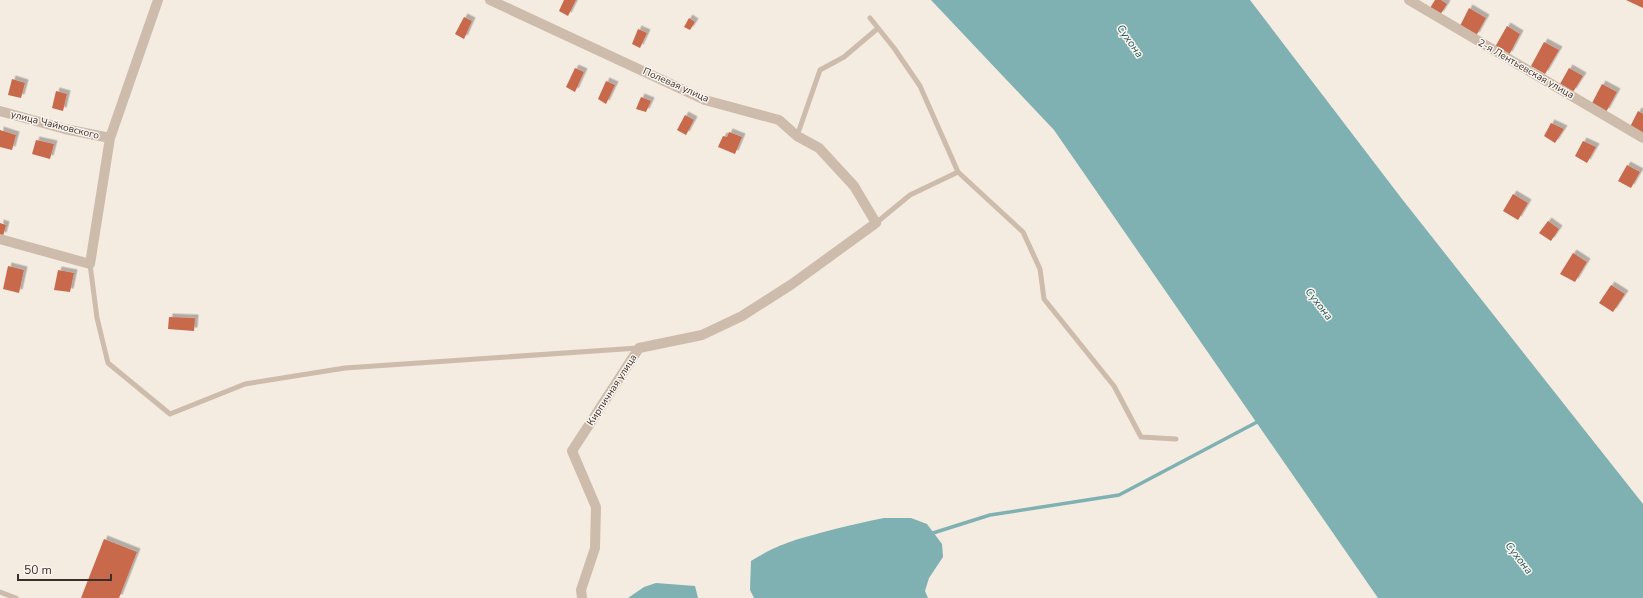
<svg xmlns="http://www.w3.org/2000/svg" width="1643" height="598" font-family="'Nunito Sans',sans-serif">
<style>
.water{fill:#7fb0b2}
.lines{fill:none;stroke-linecap:round;stroke-linejoin:round}
.stream{stroke:#7fb0b2;stroke-width:3.5}
.building{fill:#c8694b;filter:url(#shadow)}
.lane{stroke:#cdbbac;stroke-width:5}
.street{stroke:#cdbbac;stroke-width:10}
.labels{text-anchor:middle;dominant-baseline:central;stroke-width:3;stroke-linejoin:round;paint-order:stroke}
.street-label{font-size:10px;fill:#3b302b;stroke:#fbf5ee}
.water-label{font-size:11px;font-style:italic;fill:#1f5a5e;stroke:#fbf5ee}
</style>
<defs>
<filter id="shadow"><feDropShadow dx="3.5" dy="-3.5" stdDeviation="0" flood-color="#0004"/></filter>
</defs>
<rect width="100%" height="100%" fill="#f4ebe1"/>
<path class="water" d="M931,0H1250L1402,199L1643,504V598H1378L1054,130Z
M884,518H911L927,524L942,544L943,557L929,578L925,591L928,598H754L750,590L751,561C781,542 802,538 835,529C852,525 867,521 884,518Z
M656,583L695,586L698,598H628L644,587Z"/>
<g class="lines">
<path class="stream" d="M933,533L990,515L1119,495L1259,421"/>
</g>
<path class="building" d="M564,0H576L568,16L559,11Z
M1435,0H1441L1447,4L1440,15L1430,8Z
M1626,0H1643V8Z
M1469,8L1486,18L1476,36L1460,26Z
M464,17L472,21L464,39L455,34Z
M689,18L695,22L690,30L684,27Z
M1507,26L1520,34L1509,55L1495,47Z
M638,29L647,33L640,48L632,44Z
M1544,42L1559,50L1545,74L1531,66Z
M575,68L584,72L575,92L566,87Z
M1569,68L1583,76L1573,92L1560,84Z
M12,79L25,83L21,98L8,95Z
M606,81L615,85L606,104L598,99Z
M1602,84L1617,92L1606,112L1591,105Z
M56,91L67,94L63,111L52,108Z
M641,97L651,101L646,112L636,109Z
M1638,111L1643,114V134L1630,127Z
M685,115L694,120L686,135L677,130Z
M1551,123L1564,129L1555,143L1544,136Z
M0,130L16,135L12,150L0,147Z
M729,132L742,137L735,154L718,147L723,136L727,137Z
M36,140L54,144L50,159L32,154Z
M1583,141L1596,147L1587,163L1575,156Z
M1627,165L1640,172L1631,188L1618,181Z
M1513,194L1528,203L1518,220L1503,211Z
M1548,221L1559,229L1551,241L1539,233Z
M0,223L6,225L3,236L0,235Z
M1573,253L1587,262L1575,282L1560,274Z
M8,266L24,270L19,293L3,289Z
M58,270L74,273L70,292L54,290Z
M1611,285L1625,294L1613,312L1599,303Z
M169,317L195,318L194,331L168,329Z
M104,539L137,552L119,598H81Z"/>
<g class="lines">
<path class="lane" d="M870,18L894,48L920,86L958,172
M797,136L820,70L844,57L877,29
M876,223L910,195L958,172L1023,232L1040,269L1044,299L1114,386L1141,437L1176,439
M90,264L97,318L108,363L170,414L245,384L345,368L638,348
M0,592L16,598"/>
<path class="street" d="M490,0L705,100L779,120L797,136L819,148L854,186L876,223L792,284L742,316L702,335L639,348L572,451L596,507L595,548L581,590L582,598
M1409,0L1643,138
M0,111L65,129L110,138
M0,239L90,264L110,138L158,0"/>
</g>
<g class="labels">
<g class="street-label">
<text transform="translate(1526 69) rotate(30)">2-я Лентьевская улица</text>
<text transform="translate(676 85) rotate(24)">Полевая улица</text>
<text transform="translate(55 125) rotate(14)">улица Чайковского</text>
<text transform="translate(612 390) rotate(-57)">Кирпичная улица</text>
</g>
<g class="water-label">
<text transform="translate(1130 41) rotate(55)">Сухона</text>
<text transform="translate(1319 304) rotate(52)">Сухона</text>
<text transform="translate(1519 558) rotate(52)">Сухона</text>
</g>
</g>
<path d="M18 574v6h93v-6" fill="none" stroke="#3b302b" stroke-width="2"/>
<text x="24" y="574" font-size="12" fill="#3b302b" stroke="#fbf5ee" stroke-width="3" paint-order="stroke">50 m</text>
</svg>
